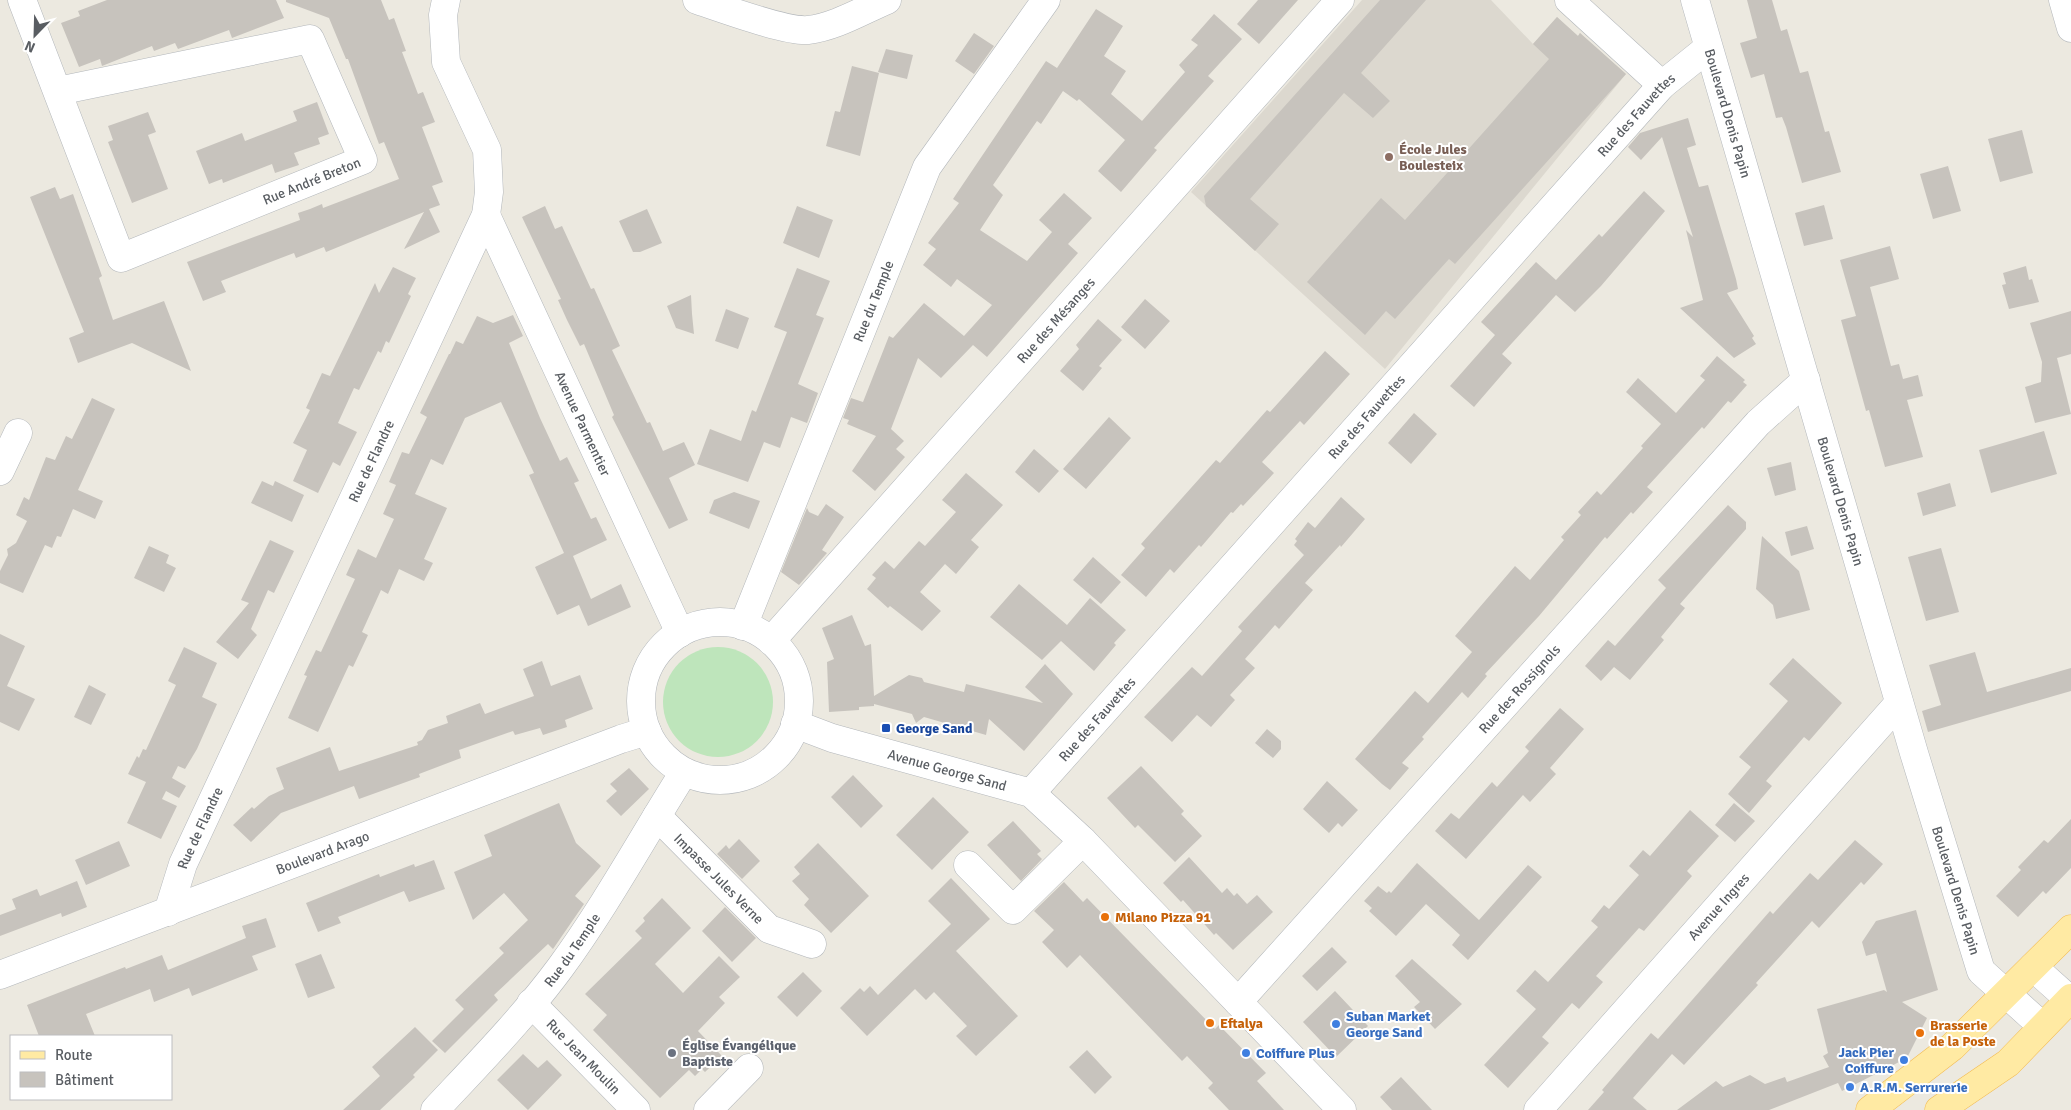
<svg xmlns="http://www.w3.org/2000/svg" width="2071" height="1110" font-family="Signika,sans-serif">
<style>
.education{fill:#dcd8cf}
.green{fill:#bee5bb}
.building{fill:#c7c3bd}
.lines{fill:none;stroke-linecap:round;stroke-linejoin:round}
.minor-casing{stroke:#b3b7bb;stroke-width:29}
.major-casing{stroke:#f3bb52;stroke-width:29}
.minor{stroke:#fff;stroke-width:28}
.major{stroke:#ffeaa3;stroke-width:28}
.education-dot{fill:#8d6e63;stroke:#fff;stroke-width:2}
.transit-dot{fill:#1a4fb4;stroke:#fff;stroke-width:2}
.food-dot{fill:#e8710a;stroke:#fff;stroke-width:2}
.shop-dot{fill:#3f7fe0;stroke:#fff;stroke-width:2}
.worship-dot{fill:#6b7280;stroke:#fff;stroke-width:2}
.labels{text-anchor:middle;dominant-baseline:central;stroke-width:4;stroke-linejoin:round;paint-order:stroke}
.street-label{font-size:14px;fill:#595d62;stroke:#fff}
.education-label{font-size:14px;font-weight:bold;fill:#785e54;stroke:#fff;text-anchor:start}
.transit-label{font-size:14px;font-weight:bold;fill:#164399;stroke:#fff;text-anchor:start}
.food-label{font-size:14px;font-weight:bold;fill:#c56008;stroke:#fff;text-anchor:start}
.shop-label{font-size:14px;font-weight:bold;fill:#366cbe;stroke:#fff;text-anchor:start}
.worship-label{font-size:14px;font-weight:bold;fill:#5b616d;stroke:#fff;text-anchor:start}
</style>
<rect width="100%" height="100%" fill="#ece9e0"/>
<path class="education" d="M1362,0H1491L1533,44L1557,17L1578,36L1580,33L1626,74L1385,369L1191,192Z"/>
<path class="green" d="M663 702a55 55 0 1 1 110 0a55 55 0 1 1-110 0Z"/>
<path class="building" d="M107,0H276L284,18L232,38L229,30L178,49L175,43L154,51L152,46L102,66L100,59L79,67L61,23L80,16L78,11Z
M286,0H381L389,20L394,18L406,51L402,52L418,94L423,92L435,122L422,127L443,182L432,186L440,205L429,209L440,232L404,249L424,212L326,252L324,247L296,258L294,253L221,281L226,292L203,301L187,262L300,220L298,213L310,209L322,204L323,208L399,179L384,142L379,144L348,59H346L329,18L286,2Z
M1258,0H1298L1259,44L1237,24Z
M1380,0H1426L1361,73L1390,101L1373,118L1344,93L1250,199L1279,224L1255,251L1206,206L1204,196Z
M1747,0H1772L1781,31L1787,29L1800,73L1808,71L1825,132L1829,131L1841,172L1802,183L1786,127L1782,117L1776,118L1764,74L1751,78L1740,43L1757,38Z
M1096,9L1123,26L1104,56L1126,71L1111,94L1142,121L1185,72L1179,65L1198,45L1191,40L1214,14L1242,39L1208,76L1214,81L1154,148L1157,150L1121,192L1098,171L1125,140L1079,99L1077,101L1063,91L1041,124L1037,121L993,185L1003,195L980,230L1027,261L1052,232L1039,220L1064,193L1092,218L1068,244L1078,253L987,357L973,345L941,378L918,358L891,429L904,441L896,449L905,457L875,491L852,471L876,436L847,424L849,420L843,418L851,398L863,402L889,336L893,338L924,303L964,336L992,305L957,279L951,287L923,265L936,249L928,243L959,203L953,199L1046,61L1057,68Z
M1557,17L1578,36L1580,33L1626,74L1455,264L1449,259L1395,319L1386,311L1365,335L1307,282L1381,198L1405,220L1549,59L1533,44Z
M974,33L994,46L974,74L955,61Z
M886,49L913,55L907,79L878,72Z
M852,66L879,73L860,156L826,146L835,111L840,112Z
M317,102L329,134L318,138L320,144L294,153L299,165L275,173L272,164L223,183L222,179L209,184L196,151L242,133L245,141L297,121L293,111Z
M148,112L156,132L148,135L168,189L132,203L108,142L113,140L108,126Z
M1688,118L1696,145L1687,148L1699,187L1708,185L1736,279L1738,289L1727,293L1754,336L1752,338L1756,344L1734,358L1680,308L1703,300L1686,230L1693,237L1662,137L1641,160L1628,147L1640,133Z
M2022,130L2033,173L2000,182L1988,139Z
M1948,166L1961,211L1933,219L1920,174Z
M55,187L60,199L73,194L102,276L99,278L113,320L164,301L191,371L132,343L78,363L69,338L84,332L30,197Z
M1644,191L1665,211L1601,286L1575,312L1556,295L1502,354L1512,363L1474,407L1450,386L1495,335L1481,322L1536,262L1556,280L1599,234L1602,237Z
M1824,205L1833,239L1804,246L1795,213Z
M545,206L555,229L562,226L591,289L594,288L620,346L612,350L647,423L650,422L663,451L684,442L695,465L669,478L688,520L669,529L612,417L614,415L584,344L580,346L567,320L558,300L561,299L522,217Z
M797,206L833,220L819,258L783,243Z
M647,209L662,243L640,252H633L619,221Z
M1890,246L1899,279L1870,287L1891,366L1899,364L1903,379L1918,375L1923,396L1907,400L1923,457L1885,467L1869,410L1866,411L1841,320L1856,316L1840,260Z
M2026,266L2029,280L2032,279L2039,302L2009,309L2002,285L2006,284L2003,273Z
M393,267L416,278L408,294L411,296L389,343L386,341L381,353L378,351L359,390L354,388L338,423L357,432L340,466L333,462L318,493L293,481L307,450L293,443L310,410L306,408L322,373L330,376L375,283L379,293Z
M797,268L830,281L816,315L824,318L798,384L818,393L807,423L791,417L780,448L764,442L748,482L697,464L710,429L741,441L752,410L756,412L787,332L774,327Z
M691,295L692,314L694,334L676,328L667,306Z
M1145,299L1170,321L1145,349L1121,327Z
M726,309L749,318L738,349L715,341Z
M2071,311V354L2057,358L2071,414L2035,423L2025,387L2041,382L2042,362L2030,323Z
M513,315L523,336L509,343L540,418L560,461L567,457L579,481L574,483L591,519L596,517L607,540L573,556L591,599L621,584L631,607L588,626L579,605L557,615L535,567L564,553L529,475L534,473L501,402L465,418L443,465L431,459L415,494L447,508L424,559L433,563L424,581L399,569L388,594L381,590L362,632L368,635L353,667L349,665L318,732L288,718L307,676L304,675L316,650L321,652L355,579L346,575L358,549L376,558L394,519L383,514L396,485L389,482L402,452L409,454L427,417L420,413L449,354H450L456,341L463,344L477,316L493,323Z
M1098,319L1122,340L1099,366L1102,368L1083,391L1060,371L1079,349L1076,345Z
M1325,351L1350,374L1304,425L1300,421L1262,462L1274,473L1243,506L1241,504L1233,513L1231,512L1201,547L1199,545L1174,573L1170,569L1146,597L1121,575L1145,548L1141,544L1216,460L1220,463L1267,410L1270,412Z
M1717,356L1745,380L1743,382L1747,385L1731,403L1728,401L1704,429L1702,427L1647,487L1653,492L1633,514L1631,512L1607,539L1605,537L1539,616L1485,674L1487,676L1468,698L1462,692L1422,737L1424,739L1402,763L1409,768L1390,790L1382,784L1355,759L1415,691L1428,703L1472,652L1455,636L1515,566L1530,580L1564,540L1561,537L1581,515L1578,512L1597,491L1601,495L1643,448L1641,446L1661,424L1626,392L1638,378L1676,413L1705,380L1700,376Z
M92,398L115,409L78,490L103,501L95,519L73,509L61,537L57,536L52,548L45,545L23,593L0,583V571L8,555L7,549L16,543L27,521L16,515L24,497L29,500L46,457L55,460L66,436L72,439Z
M1414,413L1437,434L1411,464L1388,443Z
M1109,417L1131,438L1086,489L1063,469Z
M2044,431L2057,474L1991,493L1979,450Z
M1034,449L1059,471L1039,493L1015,472Z
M1791,462L1796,490L1775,496L1767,468Z
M966,473L1003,505L971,540L979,547L956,574L945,564L920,592L941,611L922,631L890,606L888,608L867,589L876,578L872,575L885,561L894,569L919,541L925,546L956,512L942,500Z
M262,481L273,486L275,481L304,495L292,522L251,503Z
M1950,483L1956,506L1923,516L1917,493Z
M734,492L760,501L749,529L709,513L714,500Z
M1341,497L1365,519L1341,547L1340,545L1305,583L1313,590L1279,629L1275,625L1245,659L1255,668L1230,695L1235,700L1211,727L1197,715L1172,742L1144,717L1192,667L1202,676L1242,631L1238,627L1304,555L1294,545L1297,541L1295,539L1308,522L1315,528Z
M826,504L844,517L822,550L827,553L799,585L781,572L807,508L809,512L818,516Z
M1728,505L1746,522V529L1680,604L1685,608L1661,637L1664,640L1630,680L1614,667L1601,681L1585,666L1608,640L1615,646L1666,588L1658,580Z
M1807,526L1814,549L1791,556L1785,532Z
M1762,536L1799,571L1810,610L1776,619L1773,605L1756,589Z
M270,540L294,551L274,593L268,590L251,629L257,635L238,659L216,642L249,603L241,600Z
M149,546L169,555L166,563L176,568L164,592L134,578Z
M1941,548L1959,612L1926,621L1908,557Z
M1093,557L1121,582L1101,604L1073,580Z
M1019,584L1067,625L1090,598L1126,630L1114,643L1116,645L1094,671L1061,641L1042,660L990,617Z
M852,615L865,646L871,644L874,696L909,675L922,678L924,682L964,692L966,684L1043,703L1025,687L1045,664L1073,694L1024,751L989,719L986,735L924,717L916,723L912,714L874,704V706L859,707V710L829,712L827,662L834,659L822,628Z
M0,634L25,646L7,686L35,699L19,731L0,722Z
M184,647L217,663L202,697L217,704L197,749L185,769L178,766L172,778L186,786L179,798L166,791L162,799L177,806L161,839L127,823L146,782L128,774L137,756L139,758L143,749L146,750L176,685L168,681Z
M1975,652L1987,692L2071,668V691L1928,732L1922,711L1941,705L1929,665Z
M1793,658L1842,703L1809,741L1804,737L1766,781L1772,786L1749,813L1728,794L1751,767L1739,757L1788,701L1769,684Z
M542,661L551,686L580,675L593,709L565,720L567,727L543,735L540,728L515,735L513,731L459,750L461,758L419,774L420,777L359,799L354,786L281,813L251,842L233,825L252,807L254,809L269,796L284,789L276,768L330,747L339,771L418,745L417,742L422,740L428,730L448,723L446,716L480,703L485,714L534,696L523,669Z
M89,685L106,694L91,725L74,717Z
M1560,708L1584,729L1550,768L1556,774L1530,802L1523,795L1466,859L1435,831L1451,813L1459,819L1492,782L1497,787L1529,751L1525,747Z
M1267,729L1281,741V749L1273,758L1255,743Z
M1141,766L1184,811L1181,814L1202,836L1175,862L1138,825L1135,828L1107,798Z
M629,768L649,789L621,816L606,801L617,791L610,784Z
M853,775L883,806L861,828L831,797Z
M1327,781L1358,810L1342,827L1338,823L1329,833L1303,809Z
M933,797L969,832L932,870L896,835Z
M559,803L576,843L601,866L575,896L584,904L553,949L548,944L494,995L498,1000L445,1053L432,1041L464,1009L455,1000L504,953L499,948L528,920L504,893L473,920L454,872L492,856L484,835Z
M1734,803L1755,821L1735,842L1715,825Z
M1690,810L1719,836L1687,871L1692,876L1644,931L1639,928L1596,976L1603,982L1579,1009L1572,1003L1542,1037L1549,1043L1508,1088L1484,1065L1536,1009L1516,991L1535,970L1548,982L1598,927L1591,921L1604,905L1609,909L1639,875L1629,866L1643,850L1650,856Z
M2071,819V868L2046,894L2043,891L2018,917L1996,896L2021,870L2018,867L2044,840L2048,843Z
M1013,821L1041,851L1037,854L1042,859L1021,881L987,845Z
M739,839L760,861L742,879L717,854L726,845L729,849Z
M1855,840L1883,864L1864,885L1861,882L1819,928L1812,921L1756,983L1758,985L1684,1065L1672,1054L1633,1098L1647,1110H1588L1604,1092L1602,1090L1651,1033L1658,1039L1770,911L1773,914L1810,873L1818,880Z
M119,841L130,866L86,885L75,860Z
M818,843L869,896L831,933L804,905L809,899L792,881L800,874L794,867Z
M1189,857L1222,893L1227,888L1234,896L1237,893L1247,904L1257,895L1273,912L1233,950L1216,933L1214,935L1183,900L1181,902L1163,883Z
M434,860L445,889L409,902L404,891L338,917L341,923L318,932L306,903L379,874L380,877L414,864L415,867Z
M1417,863L1479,920L1528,865L1542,877L1468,960L1452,945L1460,935L1426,904L1396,936L1369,911L1372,908L1364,901L1378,886L1387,893L1389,891L1391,893Z
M951,878L990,919L956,951L1018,1016L976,1056L956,1036L967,1026L934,992L926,1000L915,989L867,1036L840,1008L860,988L864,992L870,986L878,995L951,924L928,901Z
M77,881L87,907L62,917L61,913L0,936V915L16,909L12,899L37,889L40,896Z
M1064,882L1083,902L1087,898L1215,1029L1219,1025L1266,1073L1257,1081L1284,1110H1229L1208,1088L1213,1083L1187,1056L1182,1061L1080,955L1067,968L1042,942L1054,930L1034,911Z
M662,898L691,928L655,964L683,993L719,956L740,977L719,997L725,1003L698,1031L722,1056L705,1072L702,1069L695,1076L689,1070L660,1098L593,1030L607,1015L585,994L642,938L635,931L645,921L643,918Z
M725,907L756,938L732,962L702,931Z
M1916,910L1938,990L1902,1002L1927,1018L1907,1058L1842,1091L1838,1083L1769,1110H1677L1716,1081L1723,1087L1750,1075L1765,1084L1785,1077L1787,1082L1829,1067L1823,1056L1828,1053L1817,1009L1884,990L1887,992L1876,953L1866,956L1862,942L1876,921Z
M266,918L276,947L252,956L258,970L192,996L189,988L154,1002L150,989L86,1014L95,1036H39L27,1005L125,967L126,969L162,955L168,970L246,938L242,926Z
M1332,947L1347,962L1317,991L1302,976Z
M321,954L335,988L308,998L295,964Z
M1412,959L1462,1004L1435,1029L1414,1007L1420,1002L1395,976Z
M803,972L822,991L797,1017L777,997Z
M1335,991L1368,1026L1336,1057L1303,1022Z
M415,1027L438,1050L413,1075L415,1077L380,1110H343L380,1076L372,1067Z
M1087,1050L1112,1077L1095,1094L1069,1067Z
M523,1054L538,1068L547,1060L562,1075L528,1110L497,1080Z
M1401,1077L1432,1110H1392L1380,1097Z"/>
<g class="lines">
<defs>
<g id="minor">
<path id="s1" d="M22,0L121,258L363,160L310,39L58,91"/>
<path d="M697,0C721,8 786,32 808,30C835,27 863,10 887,0"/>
<path d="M1569,0L1662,85"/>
<path id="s2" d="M1695,0L1914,753L1981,971L2042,1026"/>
<path d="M2063,0L2071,28"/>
<path id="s3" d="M486,215L680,633"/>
<path d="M0,471L18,433"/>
<circle cx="720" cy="701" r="79"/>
<path id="s4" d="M743,626L927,167L1046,0"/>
<path id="s5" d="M771,641L1340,0"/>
<path id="s6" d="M795,724L832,738L1031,793L1083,841L1342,1110"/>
<path id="s7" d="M1031,793L1662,85L1708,48"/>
<path id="s8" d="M657,816L769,929L812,944"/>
<path d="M968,865L1013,910L1083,841"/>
<path id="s9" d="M168,912L183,864L486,215L489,192L487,150L446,62L443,15L446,0"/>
<path d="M2033,967L2071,1001"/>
<path id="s10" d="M0,975L621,739L647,731"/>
<path id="s11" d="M1238,1002L1758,423L1806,380"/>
<path id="s12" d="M531,1003L636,1110"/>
<path id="s13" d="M435,1110C478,1064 523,1018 560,968C606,905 643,837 684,772"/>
<path d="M708,1110L749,1068"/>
<path id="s14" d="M1538,1110L1899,703"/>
</g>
<path id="major" d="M1870,1110L1952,1047L2071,929
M1939,1110L2008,1063L2071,998"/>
</defs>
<use href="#minor" class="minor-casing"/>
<use href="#major" class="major-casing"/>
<use href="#minor" class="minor"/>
<use href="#major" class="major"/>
</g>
<circle class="education-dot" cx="1389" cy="157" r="5"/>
<rect class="transit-dot" x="881" y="723" width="10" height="10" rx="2.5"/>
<g class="food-dot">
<circle cx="1105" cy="917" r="5"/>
<circle cx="1210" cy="1023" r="5"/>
<circle cx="1920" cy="1033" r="5"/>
</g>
<g class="shop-dot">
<circle cx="1336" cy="1024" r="5"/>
<circle cx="1246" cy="1053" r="5"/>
<circle cx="1904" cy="1060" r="5"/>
<circle cx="1850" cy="1087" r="5"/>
</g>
<circle class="worship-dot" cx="672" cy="1053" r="5"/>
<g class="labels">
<g class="street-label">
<text stroke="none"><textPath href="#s2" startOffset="118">Boulevard Denis Papin</textPath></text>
<text stroke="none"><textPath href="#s7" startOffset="909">Rue des Fauvettes</textPath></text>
<text stroke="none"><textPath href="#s1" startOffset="482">Rue André Breton</textPath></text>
<text stroke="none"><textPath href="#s4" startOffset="350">Rue du Temple</textPath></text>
<text stroke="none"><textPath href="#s5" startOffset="429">Rue des Mésanges</textPath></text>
<text stroke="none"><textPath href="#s7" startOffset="504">Rue des Fauvettes</textPath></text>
<text stroke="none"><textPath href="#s3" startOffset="230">Avenue Parmentier</textPath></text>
<text stroke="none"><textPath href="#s9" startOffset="495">Rue de Flandre</textPath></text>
<text stroke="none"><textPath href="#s2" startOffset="522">Boulevard Denis Papin</textPath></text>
<text stroke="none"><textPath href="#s11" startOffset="421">Rue des Rossignols</textPath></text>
<text stroke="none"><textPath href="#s7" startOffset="99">Rue des Fauvettes</textPath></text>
<text stroke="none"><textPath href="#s6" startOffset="159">Avenue George Sand</textPath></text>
<text stroke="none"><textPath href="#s9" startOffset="90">Rue de Flandre</textPath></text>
<text stroke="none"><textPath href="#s10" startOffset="345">Boulevard Arago</textPath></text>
<text stroke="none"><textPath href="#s8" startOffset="88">Impasse Jules Verne</textPath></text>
<text stroke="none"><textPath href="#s2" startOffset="928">Boulevard Denis Papin</textPath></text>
<text stroke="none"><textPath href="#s14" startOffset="272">Avenue Ingres</textPath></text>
<text stroke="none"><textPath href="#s13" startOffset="211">Rue du Temple</textPath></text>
<text stroke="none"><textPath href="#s12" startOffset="75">Rue Jean Moulin</textPath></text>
</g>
<g class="education-label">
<text x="1399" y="149">École Jules<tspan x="1399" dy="16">Boulesteix</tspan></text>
</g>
<g class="transit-label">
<text x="896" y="728">George Sand</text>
</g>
<g class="food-label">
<text x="1115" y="917">Milano Pizza 91</text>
<text x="1220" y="1023">Eftalya</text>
<text x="1930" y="1025">Brasserie<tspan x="1930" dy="16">de la Poste</tspan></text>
</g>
<g class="shop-label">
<text x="1346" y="1016">Suban Market<tspan x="1346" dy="16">George Sand</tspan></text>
<text x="1894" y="1052" text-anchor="end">Jack Pier<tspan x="1894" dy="16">Coiffure</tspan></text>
<text x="1256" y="1053">Coiffure Plus</text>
<text x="1860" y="1087">A.R.M. Serrurerie</text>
</g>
<g class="worship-label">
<text x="682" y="1045">Église Évangélique<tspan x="682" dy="16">Baptiste</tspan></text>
</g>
</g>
<rect x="10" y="1035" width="162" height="65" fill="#ffffff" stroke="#bdbec0"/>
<rect x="20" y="1051" width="25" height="8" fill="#ffeaa3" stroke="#bdbec0"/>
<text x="55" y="1060" font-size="15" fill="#595d62">Route</text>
<rect x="20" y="1072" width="25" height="15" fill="#c7c3bd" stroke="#bdbec0"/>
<text x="55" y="1085" font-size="15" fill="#595d62">Bâtiment</text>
<g transform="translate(35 35) rotate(203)" stroke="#ffffff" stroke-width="4" paint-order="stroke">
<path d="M0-4L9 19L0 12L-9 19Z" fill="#595d62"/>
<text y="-8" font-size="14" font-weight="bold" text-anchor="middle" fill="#595d62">N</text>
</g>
</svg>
